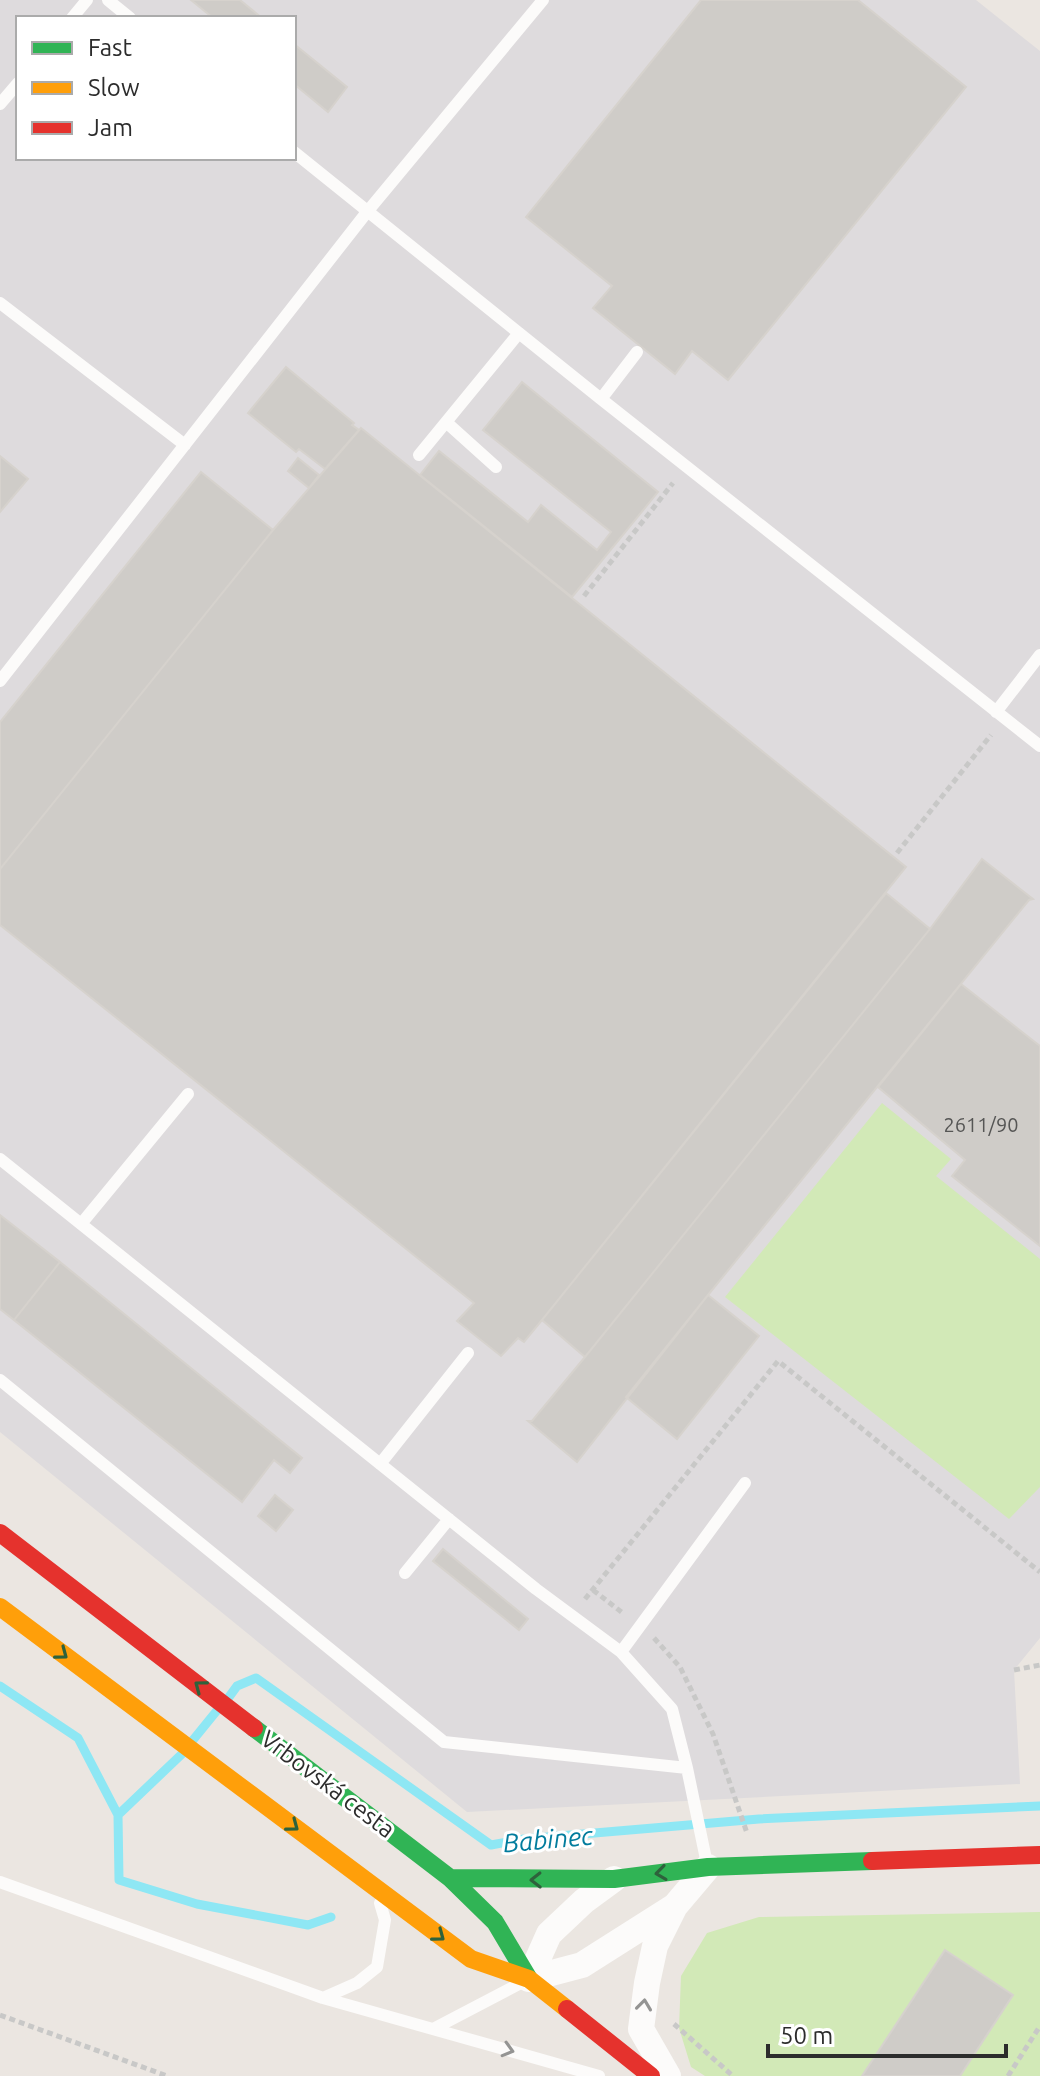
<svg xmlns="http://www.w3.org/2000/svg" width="1040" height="2076" font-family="Ubuntu,sans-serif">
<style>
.industrial{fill:#dedbdd;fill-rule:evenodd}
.green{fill:#d2e9b7}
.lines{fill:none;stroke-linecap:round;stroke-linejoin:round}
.stream{stroke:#8ee7f4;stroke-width:9}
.building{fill:#cfccc8;stroke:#d6d2cd;stroke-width:2}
.path{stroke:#c8c8c7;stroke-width:5;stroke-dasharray:6 4;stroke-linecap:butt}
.lane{stroke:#fcfbfa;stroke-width:12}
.street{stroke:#fcfbfa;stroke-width:26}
.fast{stroke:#30b455;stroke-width:18}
.slow{stroke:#ff9f0a;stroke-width:18}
.jam{stroke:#e5322d;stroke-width:18}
.oneway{stroke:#2e623c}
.oneway2{stroke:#949493}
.labels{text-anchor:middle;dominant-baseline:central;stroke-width:6;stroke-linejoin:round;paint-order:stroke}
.number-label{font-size:20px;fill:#565655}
.street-label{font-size:24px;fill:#2c2c2c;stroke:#fff}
.water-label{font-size:26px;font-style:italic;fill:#027c9d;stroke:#fff}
</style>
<rect width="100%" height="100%" fill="#ebe6e1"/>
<path class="industrial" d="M0,0H976L1040,51V1638L1014,1670L1020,1784L467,1812L0,1432ZM18,18H294V158H18Z"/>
<path class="green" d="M882,1103L951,1159L936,1176L1040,1259V1487L1009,1519L725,1297Z
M1040,1912V2076H705L691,2067L679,2028L681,1976L707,1933L759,1917Z"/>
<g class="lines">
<path class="stream" d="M0,1686L78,1738L118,1815L119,1880L197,1904L308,1925L331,1917
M229,1697L237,1686L256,1678L491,1845L524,1839L759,1819L1040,1806
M193,1740L219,1708
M118,1815L184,1752"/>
</g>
<path class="building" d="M191,0H240L262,18H213Z
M701,0H858L966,87L728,380L692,351L675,374L593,308L612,286L526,217Z
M294,44L347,87L328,112L294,84Z
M286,367L354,423L352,425L359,430L325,469L299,449L296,452L248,413Z
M522,382L658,492L572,597L420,475L439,451L528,522L541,505L597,550L611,532L483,430Z
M361,428L906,867L542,1320L524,1342L518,1338L501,1356L457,1321L474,1303L0,925V869L273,530Z
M0,456L28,479L0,512Z
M298,458L319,475L309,488L288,471Z
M201,472L273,530L0,869V722Z
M982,859L1033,899L1029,900L708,1295L577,1462L528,1421H532L585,1357L930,929Z
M886,893L930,929L585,1357L542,1320Z
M961,984L1040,1046V1246L952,1176L965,1160L878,1087Z
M0,1215L60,1262L14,1320L0,1309Z
M60,1262L302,1458L290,1473L274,1460L242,1502L14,1320Z
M708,1295L759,1336L677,1439L626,1397Z
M275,1495L293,1510L276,1531L258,1516Z
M443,1549L528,1619L519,1630L433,1561Z
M945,1950L1013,1995L960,2076H862Z"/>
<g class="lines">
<path class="path" d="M584,596L673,483
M897,853L991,735
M593,1590L624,1614
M585,1599L778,1361L1040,1572
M654,1638L680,1667L713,1734L747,1833
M1014,1670L1040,1665
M0,2015L167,2076
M674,2024L733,2076
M1008,2076L1040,2026"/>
<path class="lane" d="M108,0L130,18
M72,18L87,0
M0,104L18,83
M294,152L601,399L1040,746
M0,303L185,445
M601,399L637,352
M446,422L496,467
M419,455L519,333
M0,681L367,212L543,0
M996,712L1040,655
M0,1159L536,1589L621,1652L672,1709L687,1768L707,1864
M81,1224L188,1094
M0,1380L444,1742L687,1768
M380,1464L468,1353
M405,1573L449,1519
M621,1652L745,1483
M0,1882L323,1998L599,2076
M323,1998L357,1983L377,1967L385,1920L380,1903
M433,2029L519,1984"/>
<path class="street" d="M529,1979L582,1965L675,1906
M529,1979L549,1934L584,1901L614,1879
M668,2076L641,2029L647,1983L655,1946L675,1906L708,1867"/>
<path class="fast" d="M254,1728L450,1878L495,1922L529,1979
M450,1878L614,1879L708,1867L872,1861"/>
<path class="slow" d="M0,1607L471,1959L529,1979L567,2009"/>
<path class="jam" d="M0,1533L254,1728
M872,1861L1040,1855
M567,2009L651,2076"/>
</g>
<defs><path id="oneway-chevron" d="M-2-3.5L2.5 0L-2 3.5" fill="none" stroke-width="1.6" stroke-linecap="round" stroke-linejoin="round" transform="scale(2)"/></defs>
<g class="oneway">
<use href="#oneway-chevron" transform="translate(62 1654) rotate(37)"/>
<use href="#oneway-chevron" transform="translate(200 1686) rotate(-143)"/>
<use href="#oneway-chevron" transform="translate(293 1826) rotate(37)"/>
<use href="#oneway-chevron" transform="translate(661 1873) rotate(172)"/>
<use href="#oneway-chevron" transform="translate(536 1880) rotate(179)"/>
<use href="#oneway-chevron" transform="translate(439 1936) rotate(37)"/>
</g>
<g class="oneway2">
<use href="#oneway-chevron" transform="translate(644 2005) rotate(-83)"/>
<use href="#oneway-chevron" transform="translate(508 2050) rotate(16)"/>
</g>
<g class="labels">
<g class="number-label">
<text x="981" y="1124">2611/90</text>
</g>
<g class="street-label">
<text transform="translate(328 1784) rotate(37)">Vrbovská cesta</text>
</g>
<g class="water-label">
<text transform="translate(548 1839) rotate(-5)">Babinec</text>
</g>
</g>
<rect x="16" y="16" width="280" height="144" fill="#ffffff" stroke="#ababab" stroke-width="2"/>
<rect x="32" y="42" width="40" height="12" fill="#30b455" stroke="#ababab" stroke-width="2"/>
<text x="88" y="56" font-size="24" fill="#2c2c2c">Fast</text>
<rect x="32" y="82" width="40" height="12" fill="#ff9f0a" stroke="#ababab" stroke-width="2"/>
<text x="88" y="96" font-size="24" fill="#2c2c2c">Slow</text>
<rect x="32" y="122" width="40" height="12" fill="#e5322d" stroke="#ababab" stroke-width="2"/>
<text x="88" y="136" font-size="24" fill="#2c2c2c">Jam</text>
<path d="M768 2044v12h238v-12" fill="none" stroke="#2c2c2c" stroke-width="4"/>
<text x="780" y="2044" font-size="24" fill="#2c2c2c" stroke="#ffffff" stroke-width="6" paint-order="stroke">50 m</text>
</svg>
